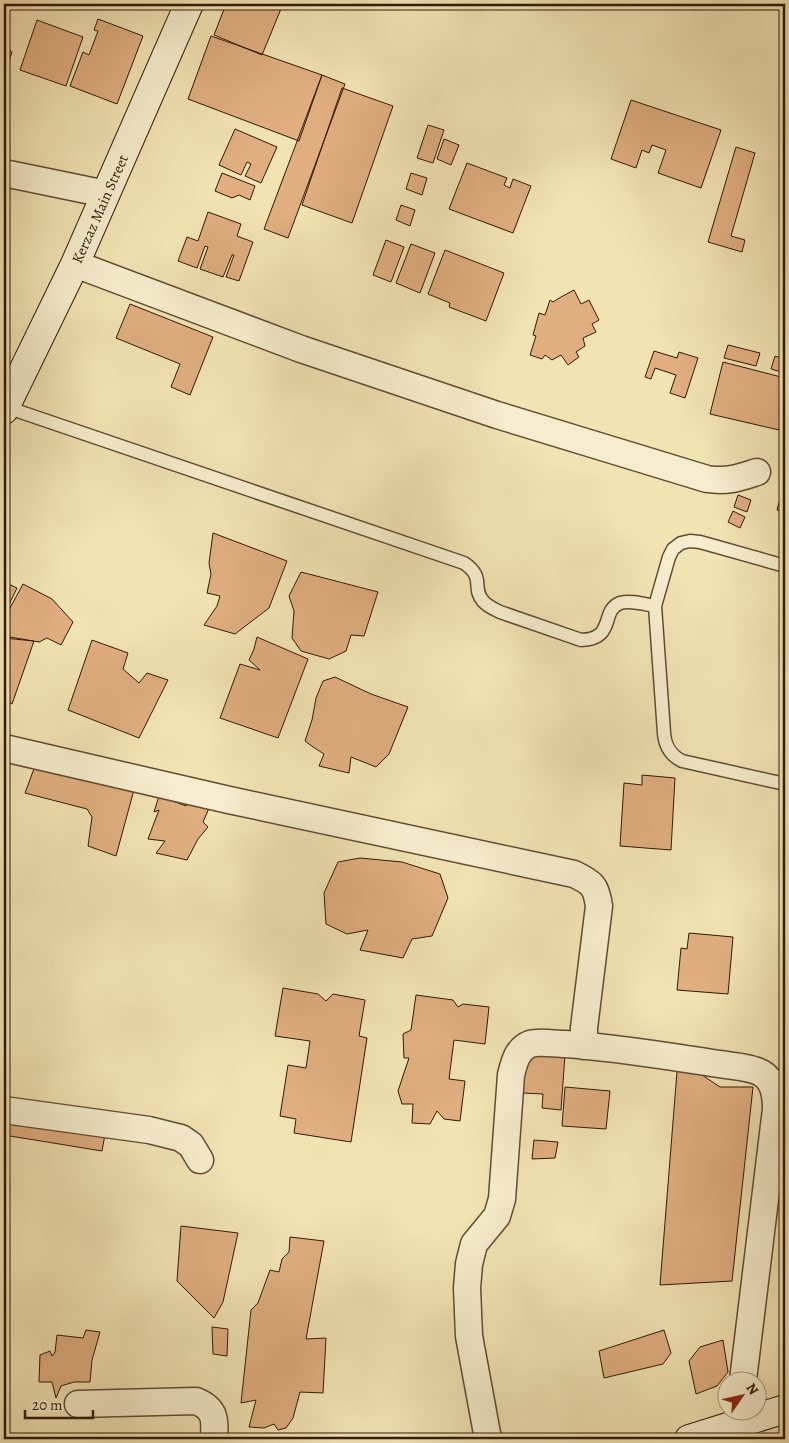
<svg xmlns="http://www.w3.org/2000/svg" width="789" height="1443" font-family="Alegreya,serif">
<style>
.building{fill:#e0ae7f;stroke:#30190a}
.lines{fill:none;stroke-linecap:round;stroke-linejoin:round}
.lane-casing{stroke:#604c34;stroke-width:15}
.street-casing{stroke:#604c34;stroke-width:29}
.secondary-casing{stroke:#30190a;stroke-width:30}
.lane{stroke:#f7edce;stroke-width:12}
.street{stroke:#f7edce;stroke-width:26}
.secondary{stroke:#f7edce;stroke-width:28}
.labels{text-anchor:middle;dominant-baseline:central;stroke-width:5;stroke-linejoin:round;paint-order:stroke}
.street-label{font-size:15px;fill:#30190a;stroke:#f7edce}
</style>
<rect width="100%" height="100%" fill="#f2e3b3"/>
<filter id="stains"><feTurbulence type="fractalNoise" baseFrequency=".004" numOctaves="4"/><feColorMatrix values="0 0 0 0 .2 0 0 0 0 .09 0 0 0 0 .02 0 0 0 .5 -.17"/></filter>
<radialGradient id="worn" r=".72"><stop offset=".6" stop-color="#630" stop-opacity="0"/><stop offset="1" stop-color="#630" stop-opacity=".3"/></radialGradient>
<path class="building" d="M226,4H283L262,55L214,35Z
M98,19L143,36L117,104L70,86L83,52L89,55L98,31L94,30Z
M37,20L83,37L66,86L20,70Z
M211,36L322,75L299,141L188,99Z
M4,49L12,52L4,77Z
M322,75L345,84L288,238L264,229Z
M342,88L393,106L352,223L302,205Z
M631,100L721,130L701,188L658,173L666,150L652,145L649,153L642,150L636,168L611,159Z
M428,125L444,130L433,163L417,158Z
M235,129L277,147L261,183L245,176L251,164L247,162L241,175L219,165Z
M444,139L459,145L451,165L437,159Z
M736,147L755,153L731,236L745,240L742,252L708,242Z
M467,163L507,178L504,185L510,188L513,179L531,186L513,233L449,209Z
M222,173L255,186L250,200L239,195L232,198L215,191Z
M411,173L427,178L422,195L406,189Z
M401,205L415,210L410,226L396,220Z
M208,212L241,224L237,236L253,242L239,281L226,277L234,255H232L223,277L200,269L208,247L205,246L197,268L178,261L187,237L198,241Z
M386,240L404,247L391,282L373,275Z
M411,244L435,253L420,293L396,283Z
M445,250L504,273L486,321L449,307L450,303L428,294Z
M574,290L581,304L589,300L599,320L592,324L596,332L583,338L585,346L576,352L579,357L568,365L561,355L552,360L545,355L542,359L530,355L536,336L533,335L539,313L545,315L550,300L553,302L561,297Z
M130,304L213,337L190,395L171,387L180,364L116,338Z
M728,345L760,353L756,366L724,358Z
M654,351L677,358L679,352L698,358L685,398L670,393L676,375L655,368L651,379L645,377Z
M775,356L785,359V373L771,369Z
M723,362L785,378V405L779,430L710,414Z
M785,480V513L777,510Z
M738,495L751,500L747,512L734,507Z
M733,511L745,517L740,528L728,522Z
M213,533L287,561L269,608L235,634L204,625L217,606L220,596L207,593L211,574L209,563Z
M301,572L378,592L364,636L351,635L346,651L329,659L301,651L292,638L294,611L289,596Z
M4,582L17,588L4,615Z
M23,584L52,599L73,622L61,645L47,638L39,642L4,636V619Z
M257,637L308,659L278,738L220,718L240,664L260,670L249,660L254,649Z
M4,638L34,641L12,704L4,701Z
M92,640L128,653L123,669L139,683L147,673L168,680L139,738L68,710Z
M335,677L371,694L408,707L389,754L376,767L351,757L349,773L319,766L324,754L313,747L305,741L312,720L316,698L323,681Z
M35,766L135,786L116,856L88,846L92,817L87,809L25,793Z
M642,775L675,778L671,850L620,846L624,783L642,785Z
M159,796L186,806L190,801L210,806L203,822L208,827L198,839L187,860L156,853L165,841L148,839L159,810L154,812Z
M360,858L402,862L440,874L448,898L432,936L412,939L403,958L360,950L368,930L347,934L326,924L324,893L338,862Z
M689,933L733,937L728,994L677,990L681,948L687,949Z
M283,988L318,994L326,1001L333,994L365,1000L359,1036L367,1038L351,1142L294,1133L296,1119L280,1116L288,1065L306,1068L310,1041L275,1036Z
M416,995L453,1000L458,1007L463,1004L489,1007L485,1044L454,1040L449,1079L465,1081L460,1121L444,1119L437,1111L430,1124L412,1123L413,1104H402L398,1091L409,1058H404L403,1034L411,1030Z
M525,1052L565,1055L561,1110L542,1108L543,1094L522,1093Z
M678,1059L720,1087H753L732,1281L660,1285Z
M565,1087L610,1091L606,1129L562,1126Z
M4,1113L106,1129L102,1151L4,1135Z
M534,1140L558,1142L555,1158L532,1159Z
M181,1226L238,1233L223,1302L214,1318L177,1281Z
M290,1237L324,1241L306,1339L326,1338L323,1393L300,1392L293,1418L286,1428L278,1430L274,1424L264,1428L249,1427L256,1400L241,1403L251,1310L258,1303L270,1270L279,1272L282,1259L289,1252Z
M212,1327L228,1329L227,1356L213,1354Z
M86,1330L100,1332L92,1360L90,1382H74L61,1386L56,1398L52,1382H39L40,1355L50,1351L52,1356L55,1352L57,1335L83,1338Z
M664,1330L671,1353L663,1364L604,1378L599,1351Z
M723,1340L728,1372L717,1386L696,1394L689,1361L700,1347Z"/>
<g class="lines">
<defs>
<path id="lane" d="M6,407L464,563C486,578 471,587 483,601C487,606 494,609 500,612L581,640C616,639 600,611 620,603C630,600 644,604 655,606
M785,566L700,542L690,541L681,543L673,549L669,557L655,606L664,733C665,746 670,755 682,761L785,784"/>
<path id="street" d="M4,173L106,194
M75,264L301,349L497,415L707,479C728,482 738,478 757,472
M4,748L229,800L574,874C593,883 596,886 599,906L584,1028V1046
M4,1110L149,1130L181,1138L191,1145L200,1160
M78,1404L196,1401C216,1409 215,1420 214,1439
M488,1439L469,1336L467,1288L469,1264L474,1244L497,1216L502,1199L511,1075C514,1063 517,1049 530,1044C540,1041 554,1044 565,1044C624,1048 682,1059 741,1067C746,1068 752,1069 757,1071C773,1077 776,1093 776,1109L743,1380"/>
<path id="secondary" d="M4,410L75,264L189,4
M689,1439L785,1409"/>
</defs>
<use href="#lane" class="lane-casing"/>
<use href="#street" class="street-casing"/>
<use href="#secondary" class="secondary-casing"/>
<use href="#lane" class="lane"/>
<use href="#street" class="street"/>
<use href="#secondary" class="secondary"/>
</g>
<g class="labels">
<g class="street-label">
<text transform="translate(100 209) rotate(-66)">Kerzaz Main Street</text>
</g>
</g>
<rect width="789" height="1443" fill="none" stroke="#f2e3b3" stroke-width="20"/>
<rect x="5" y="5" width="779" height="1433" fill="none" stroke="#30190a" stroke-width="2.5"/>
<rect x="10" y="10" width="769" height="1423" fill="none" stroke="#30190a"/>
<g transform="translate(742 1396) rotate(56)"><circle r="24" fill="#f7edce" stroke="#a79880"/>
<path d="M0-4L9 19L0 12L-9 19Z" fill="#8f2418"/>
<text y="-8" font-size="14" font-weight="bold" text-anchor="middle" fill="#30190a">N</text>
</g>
<path d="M25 1410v8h68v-8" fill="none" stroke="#30190a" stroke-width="2.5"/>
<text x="32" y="1410" font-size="15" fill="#30190a" stroke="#f7edce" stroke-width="4" paint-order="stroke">20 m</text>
<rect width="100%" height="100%" filter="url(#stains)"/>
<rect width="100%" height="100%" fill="url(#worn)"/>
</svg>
